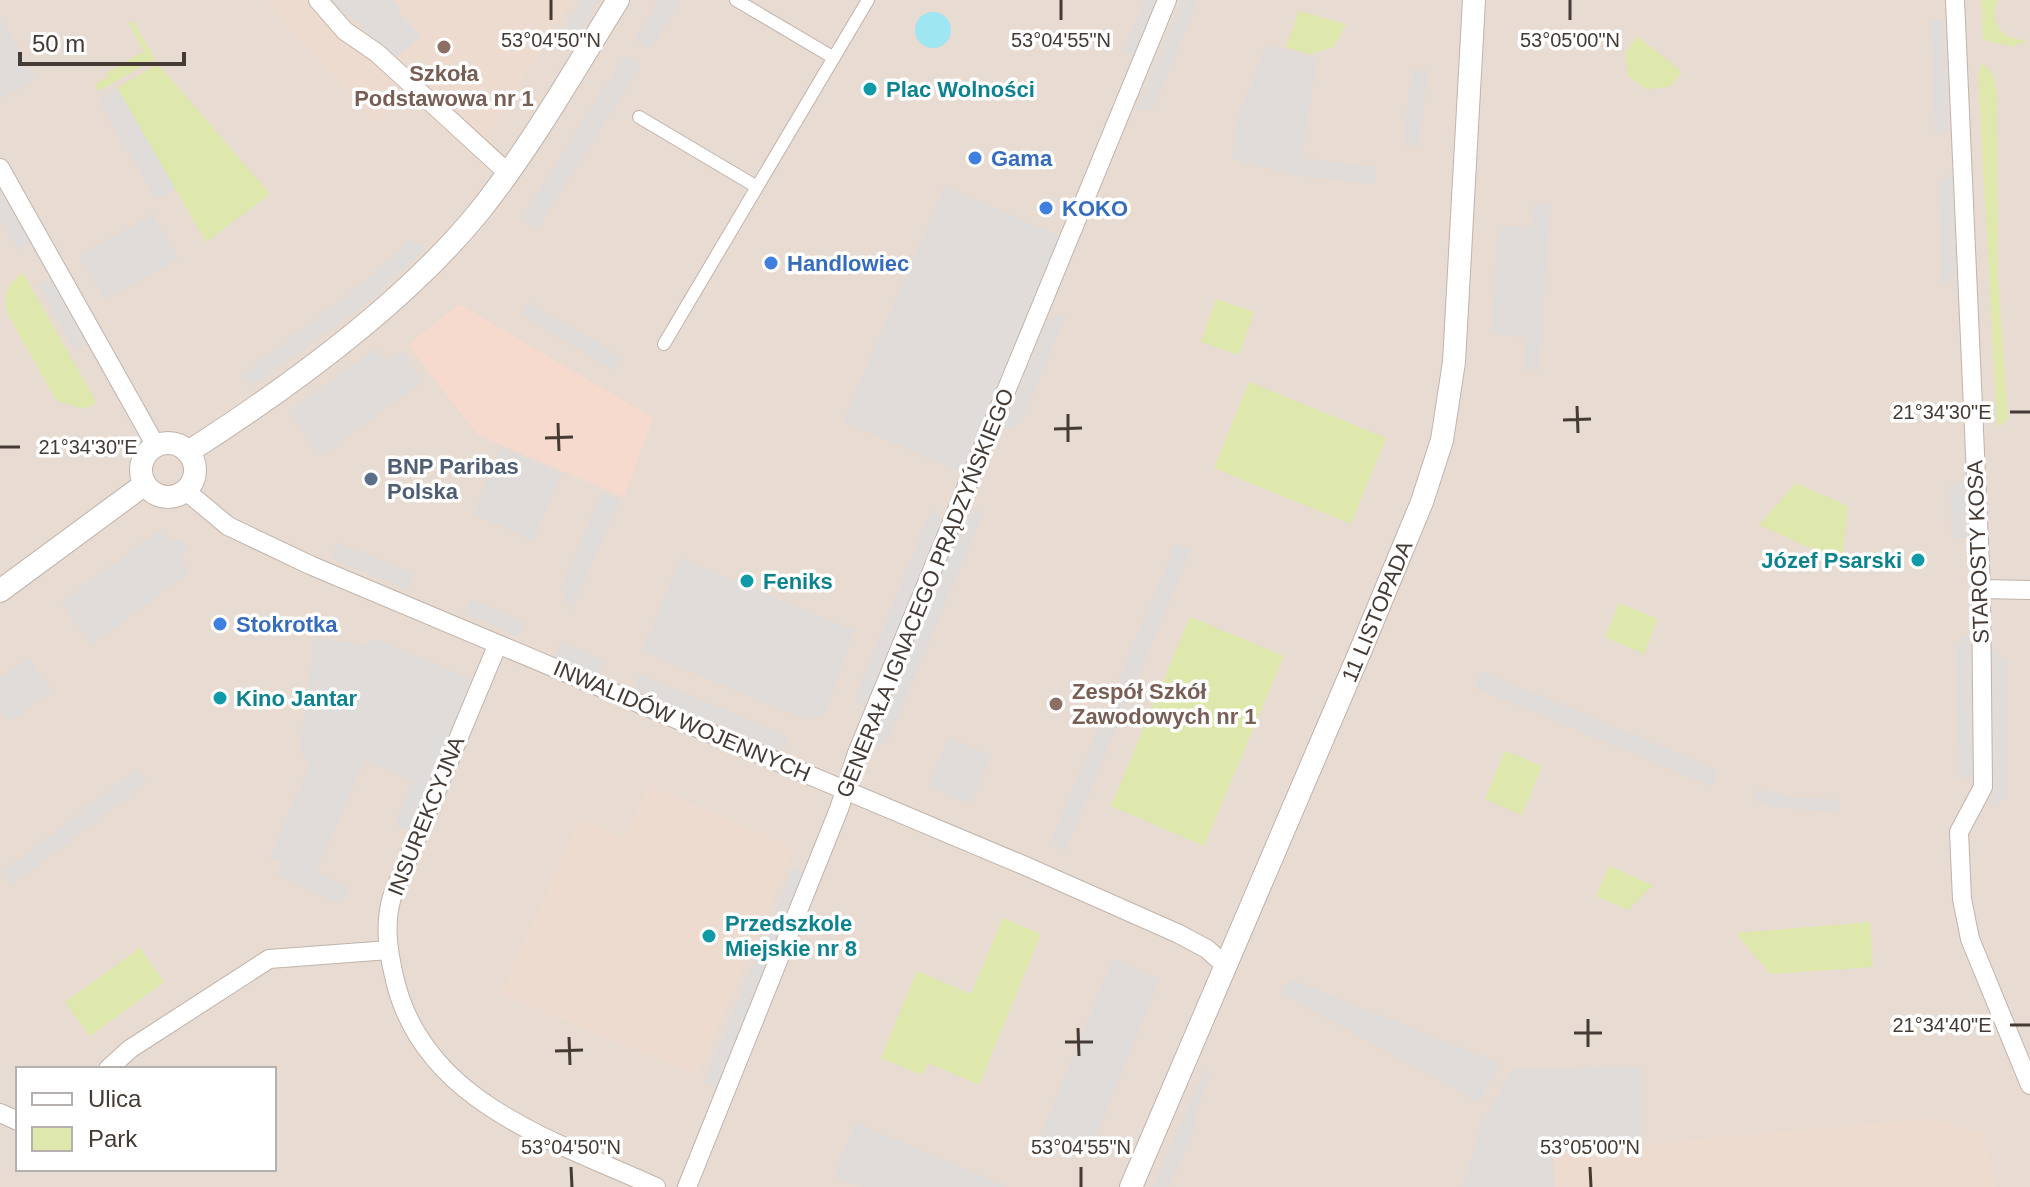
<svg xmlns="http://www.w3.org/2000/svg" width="2030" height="1187" font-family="Arial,sans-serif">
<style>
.residential{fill:#e7dbd2;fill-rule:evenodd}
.commercial{fill:#f6dace}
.education{fill:#ecdbce}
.green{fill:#dee8ac}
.parking{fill:#e0dcda}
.water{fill:#9ee7f2}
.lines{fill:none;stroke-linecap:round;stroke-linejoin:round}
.pedestrian-casing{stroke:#c1b3aa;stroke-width:14}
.minor-casing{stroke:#c1b3aa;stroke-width:20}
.tertiary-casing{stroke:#c1b3aa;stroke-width:24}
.pedestrian{stroke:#fff;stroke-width:12}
.minor{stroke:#fff;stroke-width:18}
.tertiary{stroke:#fff;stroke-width:22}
.ticks{fill:none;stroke:#453a34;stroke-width:3}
.education-dot{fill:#8d6e63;stroke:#fff;stroke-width:3}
.culture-dot{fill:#0f9aa8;stroke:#fff;stroke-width:3}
.shop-dot{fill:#3f7fe0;stroke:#fff;stroke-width:3}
.service-dot{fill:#5c6f8a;stroke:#fff;stroke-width:3}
.labels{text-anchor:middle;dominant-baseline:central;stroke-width:7;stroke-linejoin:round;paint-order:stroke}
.education-label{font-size:22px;font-weight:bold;fill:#785e54;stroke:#fff}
.culture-label{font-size:22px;font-weight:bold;fill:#0d838f;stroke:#fff;text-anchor:start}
.shop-label{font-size:22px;font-weight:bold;fill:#366cbe;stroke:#fff;text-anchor:start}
.service-label{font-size:22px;font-weight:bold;fill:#4e5e75;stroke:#fff;text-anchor:start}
.street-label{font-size:22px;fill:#453a34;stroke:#fff}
.ticks-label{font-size:20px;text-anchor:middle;fill:#453a34;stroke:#fff;stroke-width:7;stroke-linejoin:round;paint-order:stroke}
</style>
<rect width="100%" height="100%" fill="#f3eae4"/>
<path class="residential" d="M0,0H2030V1187H0ZM18,1069H274V1169H18Z"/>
<path class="commercial" d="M459,304L653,418L624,497L478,435L408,345Z"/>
<path class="education" d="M265,0H572L474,157L406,97L376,125Z
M648,784L794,848L697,1075L500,994L580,818L626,838Z
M1933,1118L1984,1134L1996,1187H1555L1553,1152Z"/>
<path class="green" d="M1981,0H1998C1988,22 2002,41 2026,40L2023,44L2017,43L2016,47L1983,40Z
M1299,11L1346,24L1334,47L1310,54L1286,47Z
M134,22L155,59L99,91L95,84L108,77L106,73L144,51L128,23Z
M1637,36L1682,72L1670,87L1646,89L1628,76L1625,53Z
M1983,62L1994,77L1997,96L1998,274L2008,419L2002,425H1997L1978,73Z
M158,64L270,194L206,242L117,88Z
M23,273L97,403L83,409L56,400L11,320C1,302 5,284 23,273Z
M1216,299L1254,312L1239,355L1201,342Z
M1249,382L1386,438L1351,524L1214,468Z
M1796,483L1848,506L1842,562L1759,525Z
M1619,603L1658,619L1644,654L1605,637Z
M1190,617L1284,656L1204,846L1111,806Z
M1505,751L1542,766L1522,815L1485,799Z
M1609,866L1653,885L1628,910L1596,896Z
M1003,918L1041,934L979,1085L928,1063L922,1075L881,1058L917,971L971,994Z
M1870,922L1873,967L1770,974L1736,933Z
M140,948L164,982L90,1036L65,1002Z"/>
<path class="parking" d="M330,0H393L401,9L399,12L421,36L396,58Z
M582,0H599L567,50H550Z
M659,0H681L651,49L635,39Z
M1145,0H1159L1135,57L1123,52Z
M1182,0H1198L1153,109L1137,110Z
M0,17L36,79L0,99Z
M1943,19L1948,133H1935L1930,20Z
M1267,44L1317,59L1302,158L1376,167L1375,184L1291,175L1233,159L1235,126Z
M625,55L641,65L537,229L521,219Z
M1412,69L1428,70L1419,146L1403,144Z
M117,88L175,188L156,199L98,99Z
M1953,172L1956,272L1942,286L1938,184Z
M945,186L1061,237L961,472L843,421Z
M0,191L31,243L19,251L0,218Z
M1535,203L1551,204L1539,370L1524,369L1526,337L1491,334L1499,226L1532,228Z
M153,214L178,258L105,300L79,256Z
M410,240L425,249L371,299L251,387L240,376L357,288Z
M51,277L89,343L75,351L38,285Z
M528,302L622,357L613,370L520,313Z
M1066,314L1021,423L1003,430L1048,319Z
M376,348L386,362L401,351L423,381L320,456L288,412Z
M501,447L562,474L533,540L473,514Z
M1965,482L1967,537L1952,538L1950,484Z
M602,492L620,500L571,611L561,588Z
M932,508L946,521L867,711L855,698Z
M985,509L887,743L867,749L967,515Z
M160,530L170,542L181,540L188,549L181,559L190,572L92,644L61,602Z
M338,543L414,574L407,590L330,558Z
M1176,543L1191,550L1065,851L1050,844Z
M681,558L854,631L826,712L805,719L642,651Z
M470,599L525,622L519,636L465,614Z
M1969,632L1973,777L1959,778L1955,646Z
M315,637L365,645L378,640L473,680L409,831L394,824L413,781L365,760L316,872L349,888L341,904L278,876L283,863L270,857L310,764L300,749Z
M561,642L604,660L598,674L555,657Z
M1991,648L2008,663V794L1995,807L1991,803Z
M29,658L52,691L10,721L0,707V678Z
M1481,671L1718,770L1712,786L1474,687Z
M639,674L789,737L783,751L633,688Z
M949,738L991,755L971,804L928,787Z
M136,770L146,783L12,884L2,872Z
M1758,789L1795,798L1840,800L1839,813L1771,806L1753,800Z
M793,868L807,873L720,1089L704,1082Z
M1113,959L1160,979L1088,1156L1040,1137Z
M1290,979L1500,1064L1479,1102L1280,992Z
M1206,1066L1210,1078L1198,1106L1194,1130L1169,1187H1153Z
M1641,1067V1144L1552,1151L1554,1187H1463L1482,1123L1513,1069Z
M855,1123H856L1007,1187H863L834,1176Z"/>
<path class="water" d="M915 30a18 18 0 1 1 36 0a18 18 0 1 1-36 0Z"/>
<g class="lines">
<defs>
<path id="pedestrian" d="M736,0L834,58
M639,117L757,187
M664,344L868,0"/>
<path id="minor" d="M318,0L345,31L377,53L508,173
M1955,0L1981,589L1983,787L1959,832L1962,899L1970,939L2030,1085
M0,168L156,446
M186,491L228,526L310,565L1030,868L1179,934L1207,949L1226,966
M1981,589L2030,590
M497,646L392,897C384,924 388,950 394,976C421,1102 553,1140 656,1187
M108,1069L130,1049L269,959L389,950
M0,1113L18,1121
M687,1187L839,809L857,753L1167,0"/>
<g id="tertiary">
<circle cx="168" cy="470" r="27"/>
<path d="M188,452C288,388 403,305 478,213C531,147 573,72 618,0"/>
<path d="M0,591L145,484"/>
<path id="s1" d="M1131,1187L1362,647L1422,502L1442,440L1454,362L1474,0"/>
</g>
</defs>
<use href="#pedestrian" class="pedestrian-casing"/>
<use href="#minor" class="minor-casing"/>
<use href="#tertiary" class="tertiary-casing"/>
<use href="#pedestrian" class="pedestrian"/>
<use href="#minor" class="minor"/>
<use href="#tertiary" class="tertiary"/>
</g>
<path class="ticks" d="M551,0V20M1061,0V20M1570,0V20M1577,406L1578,433M2010,412H2030M1068,414V442M1563,420L1591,419M558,423L559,451M1054,429L1082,428M545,438L573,437M0,447H20M1588,1019V1047M2010,1025H2030M1078,1028L1079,1056M1574,1033H1602M569,1037L570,1065M1065,1042H1093M555,1051L583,1050M571,1167L572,1187M1081,1167V1187M1590,1167L1591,1187"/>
<g class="education-dot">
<circle cx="444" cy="47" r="8"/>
<circle cx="1056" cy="704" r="8"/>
</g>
<g class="culture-dot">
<circle cx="870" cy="89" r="8"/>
<circle cx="1918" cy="560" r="8"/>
<circle cx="747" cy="581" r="8"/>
<circle cx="220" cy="698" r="8"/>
<circle cx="709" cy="936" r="8"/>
</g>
<g class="shop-dot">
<circle cx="975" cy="158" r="8"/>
<circle cx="1046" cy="208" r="8"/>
<circle cx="771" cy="263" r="8"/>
<circle cx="220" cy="624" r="8"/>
</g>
<circle class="service-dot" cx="371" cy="479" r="8"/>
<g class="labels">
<g class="education-label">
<text x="444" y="73">Szkoła<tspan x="444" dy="25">Podstawowa nr 1</tspan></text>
<text x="1072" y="691" text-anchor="start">Zespół Szkół<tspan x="1072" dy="25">Zawodowych nr 1</tspan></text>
</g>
<g class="culture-label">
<text x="886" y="89">Plac Wolności</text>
<text x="1902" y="560" text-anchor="end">Józef Psarski</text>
<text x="763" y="581">Feniks</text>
<text x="236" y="698">Kino Jantar</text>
<text x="725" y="923">Przedszkole<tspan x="725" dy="25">Miejskie nr 8</tspan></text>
</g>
<g class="shop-label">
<text x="991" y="158">Gama</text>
<text x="1062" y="208">KOKO</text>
<text x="787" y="263">Handlowiec</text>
<text x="236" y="624">Stokrotka</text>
</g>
<g class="service-label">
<text x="387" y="466">BNP Paribas<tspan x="387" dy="25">Polska</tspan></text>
</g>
<g class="street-label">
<text transform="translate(1978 552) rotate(-92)">STAROSTY KOSA</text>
<text transform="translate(925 593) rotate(-68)">GENERAŁA IGNACEGO PRĄDZYŃSKIEGO</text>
<text stroke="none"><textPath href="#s1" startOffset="626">11 LISTOPADA</textPath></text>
<text transform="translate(682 721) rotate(23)">INWALIDÓW WOJENNYCH</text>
<text transform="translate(426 816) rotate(-68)">INSUREKCYJNA</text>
</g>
</g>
<g class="ticks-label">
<text x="551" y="47">53°04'50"N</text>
<text x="1061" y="47">53°04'55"N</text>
<text x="1570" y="47">53°05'00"N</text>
<text x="1942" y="419">21°34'30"E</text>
<text x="88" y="454">21°34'30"E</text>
<text x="1942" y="1032">21°34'40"E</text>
<text x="571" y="1154">53°04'50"N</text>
<text x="1081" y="1154">53°04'55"N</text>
<text x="1590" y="1154">53°05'00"N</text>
</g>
<rect x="16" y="1067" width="260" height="104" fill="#ffffff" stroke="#b5b0ae" stroke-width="2"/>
<rect x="32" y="1093" width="40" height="12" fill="#ffffff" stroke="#b5b0ae" stroke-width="2"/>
<text x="88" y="1107" font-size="24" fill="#453a34">Ulica</text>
<rect x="32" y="1127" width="40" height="24" fill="#dee8ac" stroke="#b5b0ae" stroke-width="2"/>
<text x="88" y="1147" font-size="24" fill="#453a34">Park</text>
<path d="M20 52v12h164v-12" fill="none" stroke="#453a34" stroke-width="4"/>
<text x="32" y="52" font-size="24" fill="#453a34" stroke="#ffffff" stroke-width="6" paint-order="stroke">50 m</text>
</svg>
